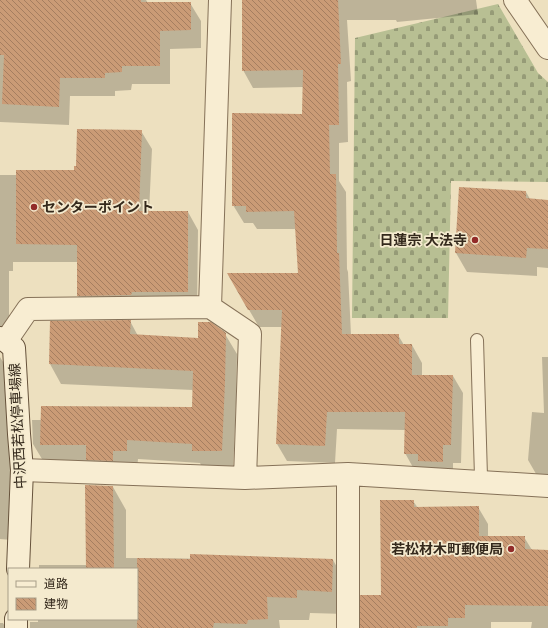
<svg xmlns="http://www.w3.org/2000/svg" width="548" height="628" font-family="Spectral,'Noto Sans JP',serif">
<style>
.cemetery{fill:url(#cemetery-stones)}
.shadow{fill:#0003}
.building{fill:url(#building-back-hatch)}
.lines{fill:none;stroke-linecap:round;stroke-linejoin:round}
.service-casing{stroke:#857158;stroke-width:14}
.minor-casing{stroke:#857158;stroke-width:24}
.secondary-casing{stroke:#66523b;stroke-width:24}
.service{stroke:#f8edd2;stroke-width:12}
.minor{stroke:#f8edd2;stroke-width:22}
.secondary{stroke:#f8edd2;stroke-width:22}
.poi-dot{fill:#922b29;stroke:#f4eace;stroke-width:1.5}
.labels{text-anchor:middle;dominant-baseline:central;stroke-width:3.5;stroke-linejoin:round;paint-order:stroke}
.poi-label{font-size:14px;font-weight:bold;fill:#34291c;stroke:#f4eace;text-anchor:end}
.street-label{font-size:14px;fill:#34291c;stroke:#f4eace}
</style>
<defs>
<pattern id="cemetery-stones" width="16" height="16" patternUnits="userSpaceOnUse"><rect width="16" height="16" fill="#b8bf93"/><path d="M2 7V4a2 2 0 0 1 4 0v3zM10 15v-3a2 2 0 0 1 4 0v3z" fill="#969b77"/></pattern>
<pattern id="building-back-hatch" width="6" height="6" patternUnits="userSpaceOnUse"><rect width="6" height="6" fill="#ca9b76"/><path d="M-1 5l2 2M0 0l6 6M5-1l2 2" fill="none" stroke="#a57e60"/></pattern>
</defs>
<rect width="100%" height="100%" fill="#ede0bf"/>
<path class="cemetery" d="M498,4L538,73L548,82V182L451,181L448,318H352L355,38Z"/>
<path class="shadow" d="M0,0H146L148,3H190L201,21V48L170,49V84H132L131,90L115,91V96H70L69,125L0,122Z
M243,0H476L478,14L397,22L396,20H347L351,81L347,82L348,142L339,143V181L346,192L347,269L348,272L351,335H398L404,345H412L422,363V376H453L463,393L461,463H453V479L415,471L405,453V430L337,429L335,463L287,461L277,444L282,327H259L228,274H299L296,229H257L253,223H244L233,205L303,115V87L253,88L243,70Z
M141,131L152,149L149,212H188L198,230L197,310L89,314L78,296V262H13V271H9V330L0,349V175H17L75,171Z
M526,192L530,199L548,201V268L537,267V276L467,272L456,253Z
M130,321L138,336L199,339L225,334L237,354L236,403L233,471L204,470L200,463L138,459L137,471L45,464L33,444L32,420H42L193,408V390L61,384L50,364Z
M0,357L8,370L11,462L9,502L13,508L12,540L0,539Z
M542,357H548V480L539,479L528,460L532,412L544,413Z
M113,487L126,510V558L333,560L346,583L345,614L310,613L309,620H279L280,628H30V622H38V619H137V569H39V565H87Z
M413,501L418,508L478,507L488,524V537H524L532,550L548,551V628H531L532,622H491V628H361L382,596Z
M0,623H3L6,628H0Z"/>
<path class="building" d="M0,0H141V2H191V30L160,31V66H122V72L105,73V78H60L59,107L2,104L4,55H0Z
M242,0H338L341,64H338L339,125H329L330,174H336L337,253H339L342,334H399V344H412V375H453L451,445H443V462L418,461V454H404L405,412H327L325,446L276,444L282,310H248L227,273H298L294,211L246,212V206H232V113L302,114L303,70L242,71Z
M77,129L142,130L139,211H188V292H132L131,295L77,296V245L16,244V170H74V166H76Z
M459,187L526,191V198L548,200V249L527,248L526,258L455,253Z
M131,320L130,334L198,338V322H211L226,333L225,382L222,451H192V444L127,440V451H113V461L86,460V445H40L41,406L192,407L193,371L49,364L50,321Z
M85,485L113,486L114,569H86Z
M380,500H414V507L479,506V536H525V549L548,550V606L465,605V618H448V626H417V628H360V595H381Z
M190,554L333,559L332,592L297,590V598L267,597L268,619L248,620L247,624L214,623L213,628H137V558L190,559Z"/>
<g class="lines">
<defs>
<path id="service" d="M477,340L481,477"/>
<path id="minor" d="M515,0L548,48
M210,307L220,0
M6,341L28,309L210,307L250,334L245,478
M22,470L245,478L348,474L548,486
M348,474V628"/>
<path id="secondary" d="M0,338L6,341L14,348L19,434L22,470L18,569
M16,628V619"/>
</defs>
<use href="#service" class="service-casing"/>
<use href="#minor" class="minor-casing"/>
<use href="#secondary" class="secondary-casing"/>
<use href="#service" class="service"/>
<use href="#minor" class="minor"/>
<use href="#secondary" class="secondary"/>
</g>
<g class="poi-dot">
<circle cx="34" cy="207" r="4"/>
<circle cx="475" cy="240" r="4"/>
<circle cx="511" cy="549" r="4"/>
</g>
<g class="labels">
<g class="poi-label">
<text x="42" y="207" text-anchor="start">センターポイント</text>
<text x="467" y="240">日蓮宗 大法寺</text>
<text x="503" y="549">若松材木町郵便局</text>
</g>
<g class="street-label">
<text transform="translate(18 426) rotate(-93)">中沢西若松停車場線</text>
</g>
</g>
<rect x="8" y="568" width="130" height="52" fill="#f4eace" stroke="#a79d87"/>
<rect x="16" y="581" width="20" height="6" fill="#f8edd2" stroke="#a79d87"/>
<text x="44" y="588" font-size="12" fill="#34291c">道路</text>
<rect x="16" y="598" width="20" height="12" fill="url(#building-back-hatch)" stroke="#a79d87"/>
<text x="44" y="608" font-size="12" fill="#34291c">建物</text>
</svg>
